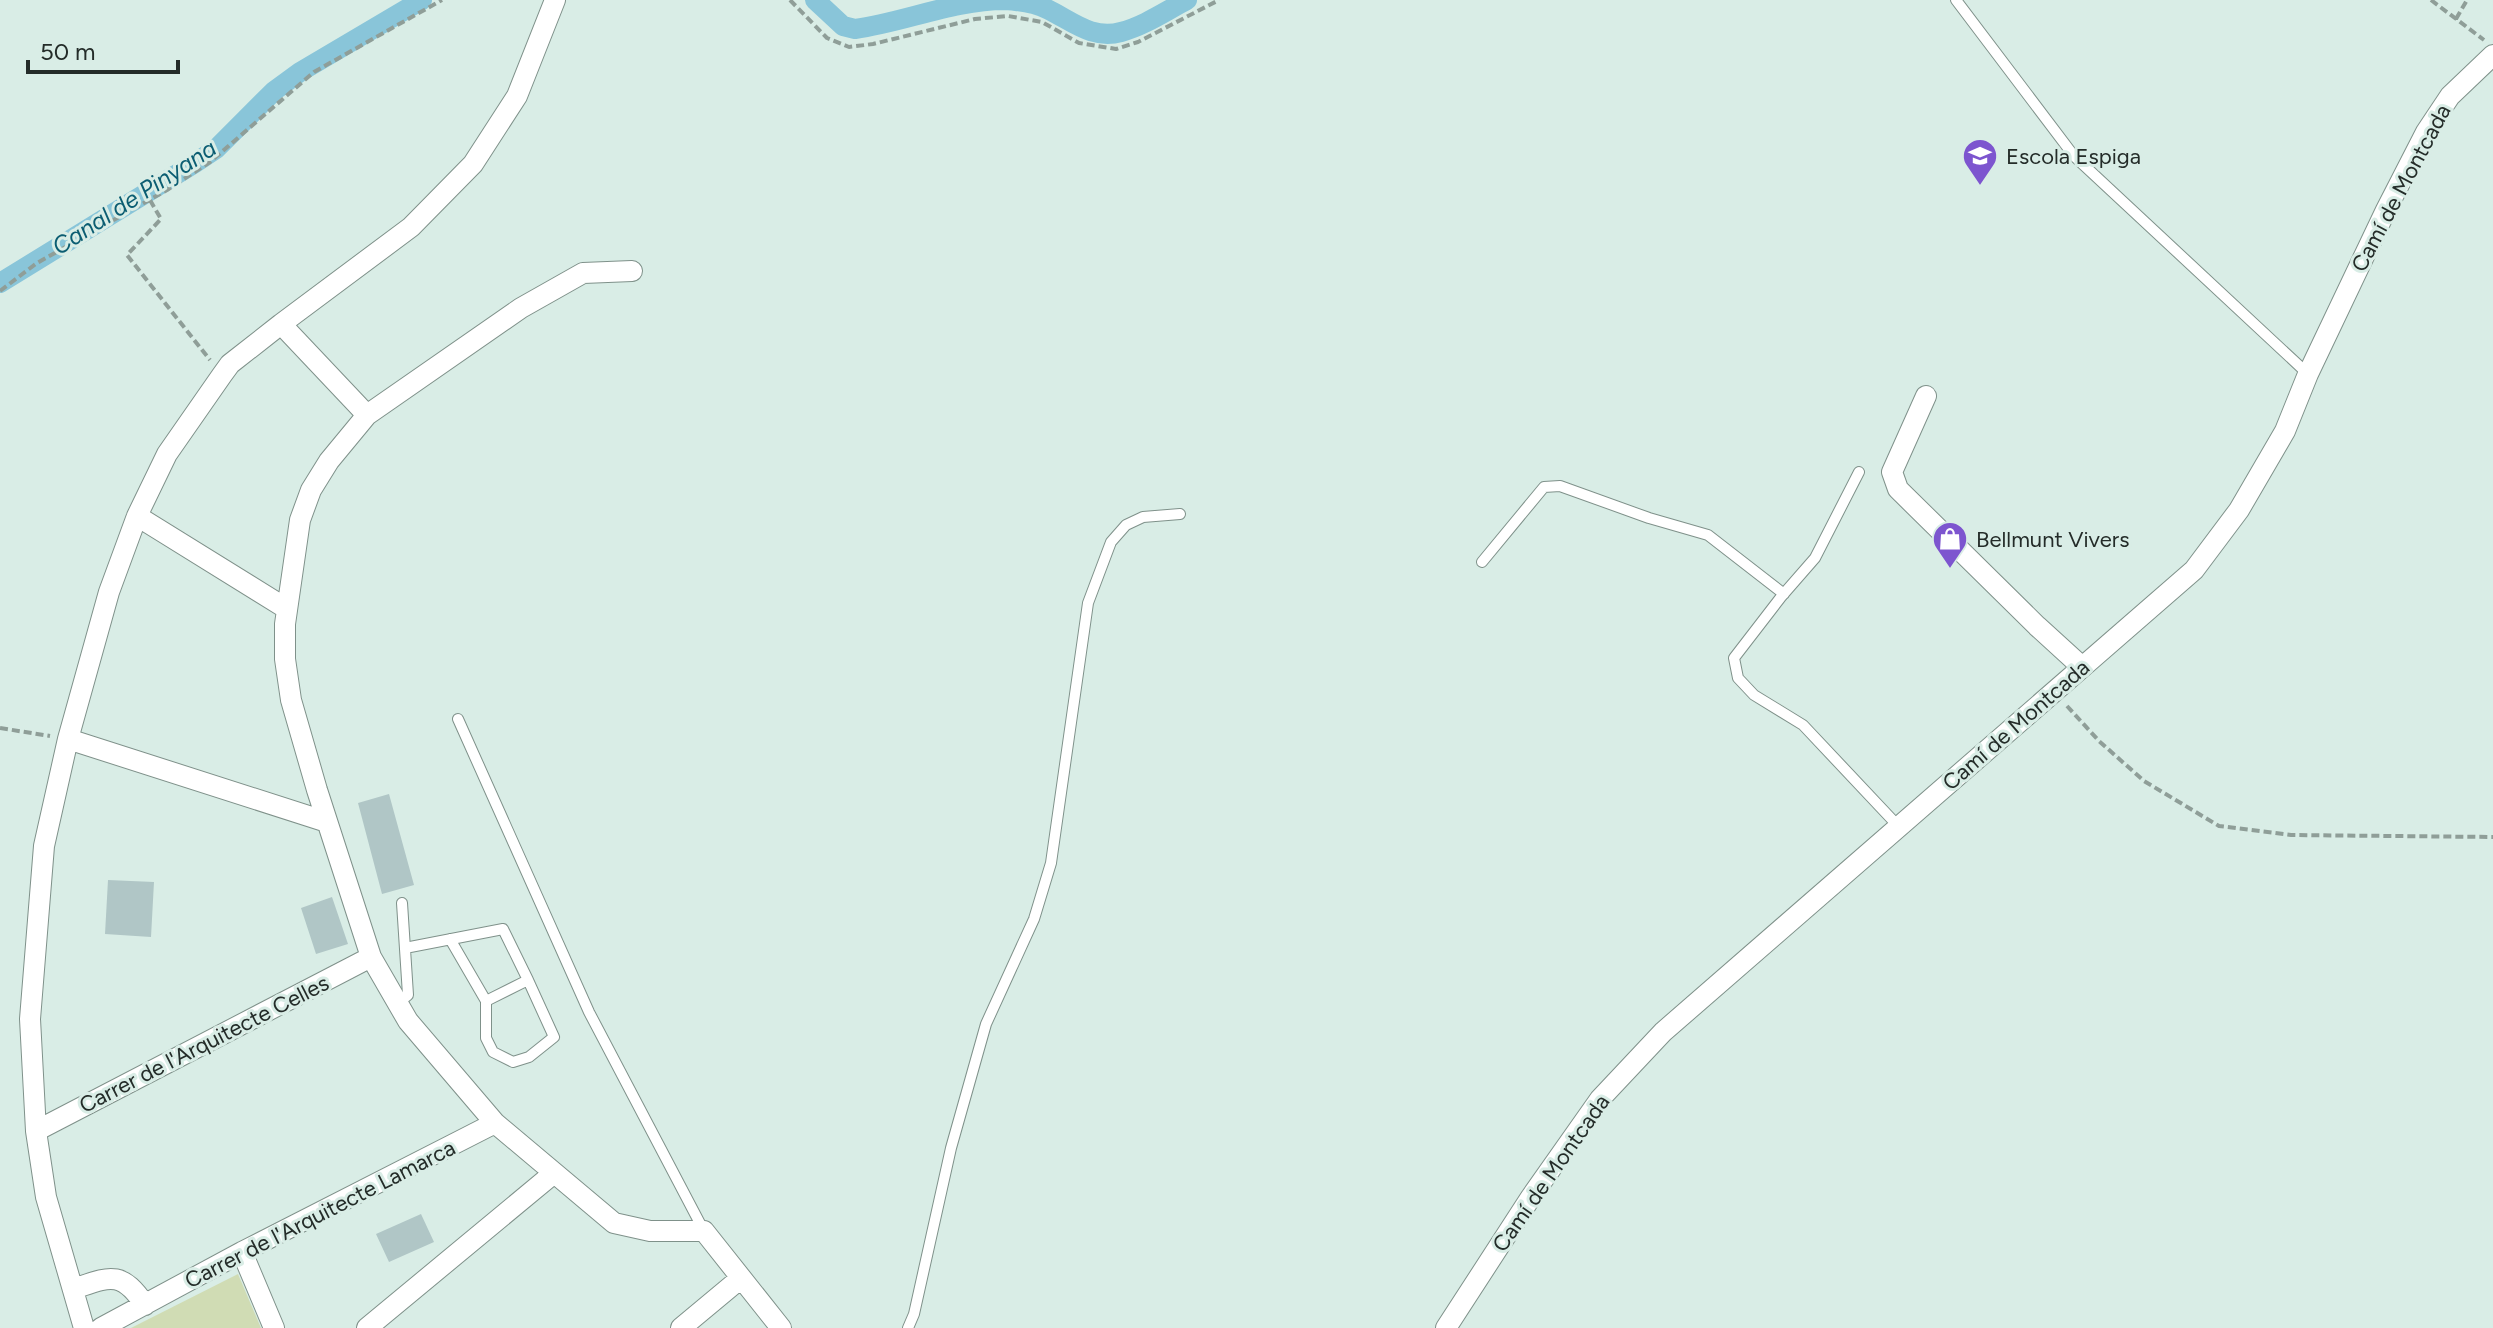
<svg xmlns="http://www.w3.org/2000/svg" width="2493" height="1328" font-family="Figtree,sans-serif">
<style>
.green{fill:#d0dcb4}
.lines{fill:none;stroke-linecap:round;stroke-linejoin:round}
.canal{stroke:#89c5d9;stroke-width:20}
.building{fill:#b0c6c6}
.service-casing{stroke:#7f918a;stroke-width:12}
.minor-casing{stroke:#7f918a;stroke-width:22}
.path{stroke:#8f9e98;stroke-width:4;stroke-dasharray:8 4;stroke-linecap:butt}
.service{stroke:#fff;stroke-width:10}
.minor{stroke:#fff;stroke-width:20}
.labels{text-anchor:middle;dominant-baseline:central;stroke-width:6;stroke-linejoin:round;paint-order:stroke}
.poi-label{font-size:22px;fill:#242c29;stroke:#d9ede6;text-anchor:start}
.street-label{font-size:22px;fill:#242c29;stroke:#d9ede6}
.water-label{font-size:24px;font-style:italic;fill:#0b5d72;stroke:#d9ede6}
</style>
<rect width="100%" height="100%" fill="#d9ede6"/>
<path class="green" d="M238,1274L261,1328H131Z"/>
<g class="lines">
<path class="canal" d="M815,0L843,26L855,29C905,22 954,0 1005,0C1019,1 1035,3 1047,9C1072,21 1092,40 1121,32C1144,26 1166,11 1187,0
M0,283L195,163L216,149L274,91L300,72L422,0"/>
</g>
<path class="building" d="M389,794L414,885L382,894L358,803Z
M108,880L154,882L151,937L105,934Z
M332,897L348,944L316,954L301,908Z
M421,1214L434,1242L389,1262L376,1234Z"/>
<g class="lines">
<defs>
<path id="service" d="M1956,0L2074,156L2308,374
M1859,472L1815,558L1781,597L1734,658L1738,678L1754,695L1803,725L1900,828
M1482,562L1544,487L1560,486L1649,518L1708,535L1784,594
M458,719L589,1012L704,1231
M405,948L503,929L528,980L486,1001L450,939
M486,1001V1038L493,1052L513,1062L529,1057L554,1037L528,980
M398,1003L408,995L402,903
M908,1328L914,1314L951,1148L986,1024L1034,919L1051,863L1088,603L1111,542L1126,525L1143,517L1180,514"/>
<path id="minor" d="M632,271L583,273L521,308L367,415L329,461L311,490L300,520L285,624V659L291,700L317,790L371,957L408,1021L495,1123L614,1223L650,1231H704L781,1328
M281,324L367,415
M1926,396L1892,472L1898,489L2037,626L2082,667
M137,516L287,609
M68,739L327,822
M36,1131L371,957
M242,1252L274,1328
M73,1289C109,1277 121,1269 145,1305
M84,1328L46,1197L36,1131L30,1019L44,846L68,739L109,592L137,516L167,454L222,375L230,364L281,324L411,227L473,164L517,96L555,0
M101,1328L242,1252L495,1123
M367,1328L554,1173
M681,1328L741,1278
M1446,1328L1531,1197L1600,1099L1663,1032L2194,570L2239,510L2285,431L2308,374L2386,210L2426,132L2450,96L2493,55"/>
</defs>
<use href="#service" class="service-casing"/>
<use href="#minor" class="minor-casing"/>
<path class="path" d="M790,0L827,38L849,47L873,44L975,19L1008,16L1042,22L1079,43L1116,49L1138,42L1219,0
M2431,0L2484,40
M2456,19L2467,0
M150,200L161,219L127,255L210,360
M0,291L37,263L167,190L210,162L314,72L442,0
M2067,706L2099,741L2144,781L2219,826L2291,835L2493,837
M0,728L50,736"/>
<use href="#service" class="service"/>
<use href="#minor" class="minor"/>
</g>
<defs>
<symbol id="school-pin" viewBox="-11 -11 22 30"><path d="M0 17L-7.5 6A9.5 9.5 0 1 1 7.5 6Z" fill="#7d55cf" stroke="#d9ede6"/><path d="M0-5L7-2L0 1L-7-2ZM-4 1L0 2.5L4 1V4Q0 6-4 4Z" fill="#fff"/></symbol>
<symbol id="shop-pin" viewBox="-11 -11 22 30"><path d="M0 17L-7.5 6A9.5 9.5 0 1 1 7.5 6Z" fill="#7d55cf" stroke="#d9ede6"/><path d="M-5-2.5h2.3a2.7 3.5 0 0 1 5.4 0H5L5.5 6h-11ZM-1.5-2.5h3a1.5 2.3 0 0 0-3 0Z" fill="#fff"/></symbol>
</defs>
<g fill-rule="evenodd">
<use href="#school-pin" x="1960" y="136" width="40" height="54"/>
<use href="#shop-pin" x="1930" y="519" width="40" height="54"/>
</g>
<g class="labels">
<g class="poi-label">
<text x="2006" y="156">Escola Espiga</text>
<text x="1976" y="539">Bellmunt Vivers</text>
</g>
<g class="street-label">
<text transform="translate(2401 188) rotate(-62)">Camí de Montcada</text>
<text transform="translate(2016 725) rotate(-41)">Camí de Montcada</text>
<text transform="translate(204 1044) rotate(-27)">Carrer de l'Arquitecte Celles</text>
<text transform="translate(1551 1173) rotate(-55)">Camí de Montcada</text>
<text transform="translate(320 1214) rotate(-27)">Carrer de l'Arquitecte Lamarca</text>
</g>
<g class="water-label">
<text transform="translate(134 197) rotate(-33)">Canal de Pinyana</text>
</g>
</g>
<path d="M28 60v12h150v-12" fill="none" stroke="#242c29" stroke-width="4"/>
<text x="40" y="60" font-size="24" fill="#242c29" stroke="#d9ede6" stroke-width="6" paint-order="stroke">50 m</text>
</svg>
